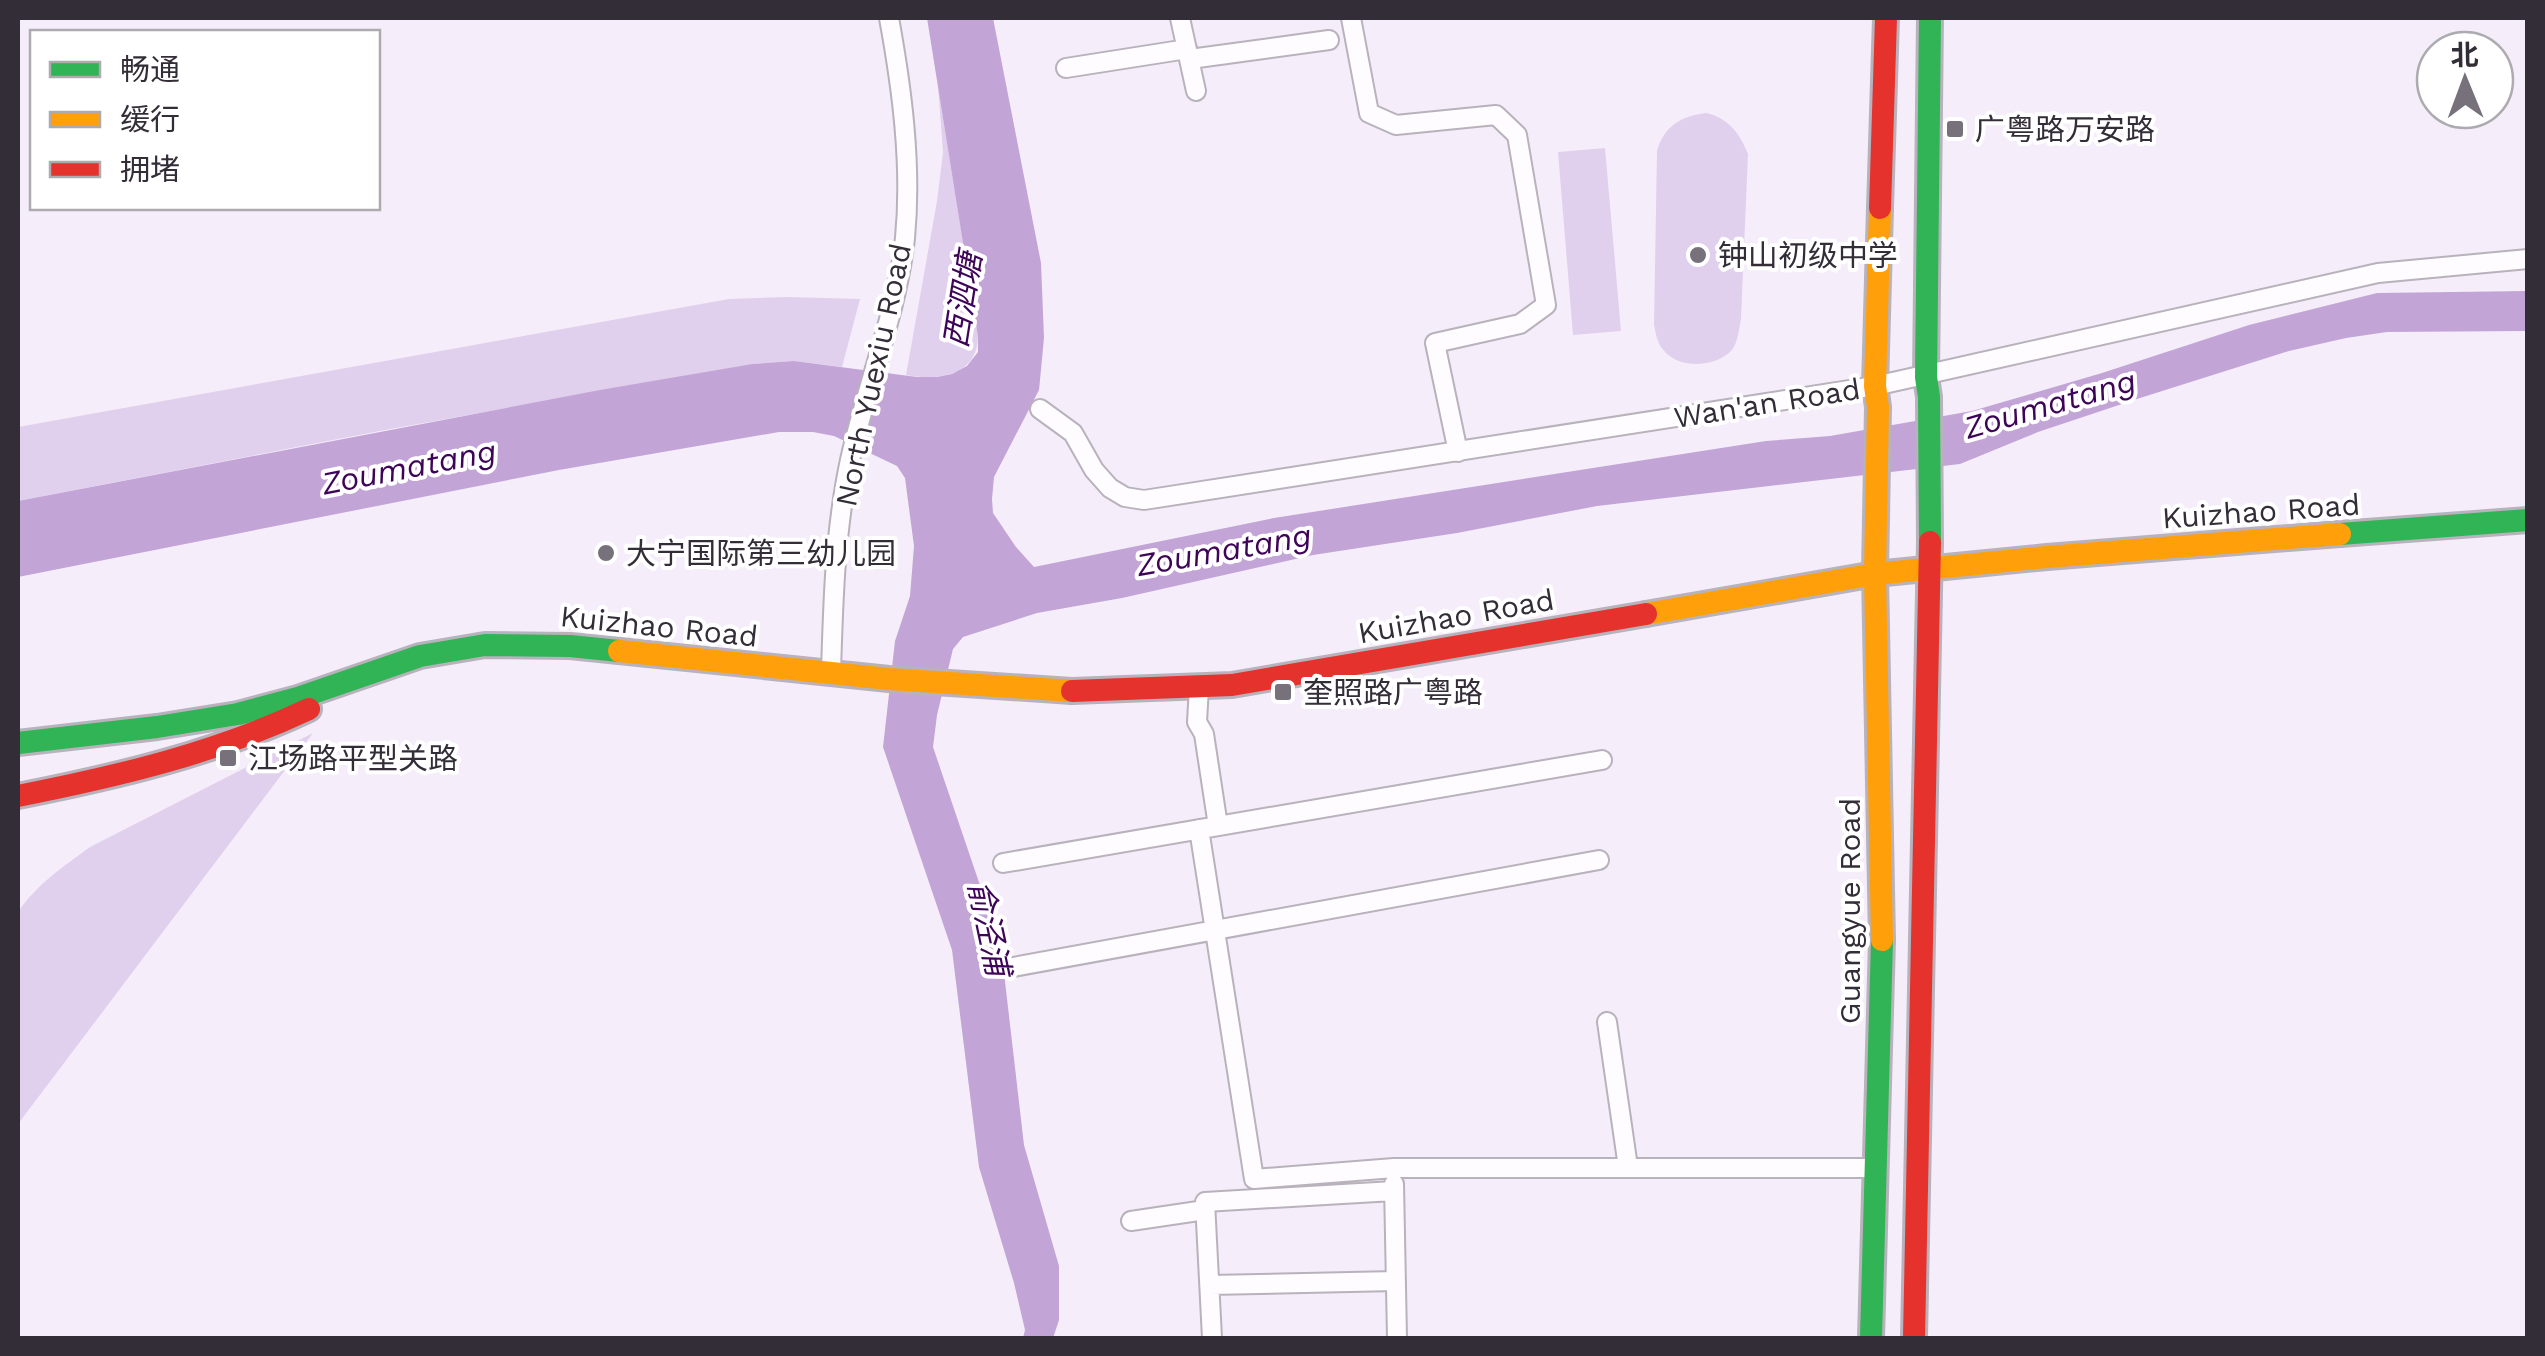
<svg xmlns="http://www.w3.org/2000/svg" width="2545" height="1356" font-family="'Work Sans','Noto Sans SC',sans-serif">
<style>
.green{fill:#e1d0ed}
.water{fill:#c3a4d6}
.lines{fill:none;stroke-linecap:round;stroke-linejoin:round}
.street-casing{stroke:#b8b2bc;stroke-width:22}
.fast-casing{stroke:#b8b2bc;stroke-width:28}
.slow-casing{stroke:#b8b2bc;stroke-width:28}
.jam-casing{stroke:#b8b2bc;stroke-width:28}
.street{stroke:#fefcfe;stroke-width:18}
.fast{stroke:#30b455;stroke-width:22}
.slow{stroke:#ff9f0a;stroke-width:22}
.jam{stroke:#e5322d;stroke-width:22}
.poi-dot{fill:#77717b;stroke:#fff;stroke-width:4}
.labels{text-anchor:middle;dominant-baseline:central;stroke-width:8;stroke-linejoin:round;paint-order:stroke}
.poi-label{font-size:30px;fill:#332d37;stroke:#fff;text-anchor:start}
.street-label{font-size:30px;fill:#332d37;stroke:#fff}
.water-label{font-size:32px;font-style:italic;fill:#3e0457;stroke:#fff}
</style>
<rect width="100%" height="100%" fill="#f5eefa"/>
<path class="green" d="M938,86L978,337C977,376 938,381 906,375L937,201L943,152Z
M1706,113C1728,118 1740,133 1748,154L1741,319C1739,329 1738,342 1732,350C1716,367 1682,369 1666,353C1657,344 1656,335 1654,324L1657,151C1664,126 1681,116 1706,113Z
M1605,148L1621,331L1573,335L1558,152Z
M787,297L860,299L842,367L794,361L752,364L385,430L18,501V427L729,299Z
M313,733L18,1124V912C36,885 64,866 90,847Z"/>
<path class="water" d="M927,18H993L1041,263L1044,338L1039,390L994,477L992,499L993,513L1016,547L1034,567L1274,518L1766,441L1830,436L1972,411L2102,373L2249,325L2377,293L2527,291V331L2387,332L2346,338L2289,351L2140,398L2038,432L1960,464L1597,506L1457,533L1313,555L1122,598L1037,613L963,637L953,649L937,715L933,747L1001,947L1024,1145L1059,1266V1320L1053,1338H1023L1025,1330L1014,1283L979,1167L952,950L883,747L895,641L910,596L914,546L905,478L897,466L834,436L813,432H779L559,470L18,577V501L600,390L752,364L794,361L917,377H937L952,374L967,366L978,352V337Z"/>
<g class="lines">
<defs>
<path id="street" d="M1180,18L1196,91
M1351,18L1369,113L1396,125L1496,115L1517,135L1546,305L1520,324L1435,343L1458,452
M1190,59L1329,40
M1066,68L1187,49
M1040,409L1073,433L1094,470L1110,488L1125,497L1144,500L1875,386L2378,273L2528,259
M831,673C833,603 835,530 850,460C866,386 897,314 905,238C912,165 902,89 889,18
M1199,687L1197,722L1204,734L1218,826
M1199,829L1254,1179L1394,1168H1876
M1003,863L1602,760
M1013,967L1599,860
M1607,1022L1628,1167
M1394,1184L1397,1338
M1131,1221L1205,1210
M1210,1285L1396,1281
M1212,1338L1205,1202L1394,1191"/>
<path id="fast" d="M2340,534L2528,520
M1930,542L1929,397L1926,377L1930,18
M18,743L157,727L238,714L298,698L420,656L485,645L570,646L619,651
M1871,1338L1882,940"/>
<path id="slow" d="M1880,208L1875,386L1878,407L1875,574L1882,940
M1646,614L1875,574L2047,557L2340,534
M619,651L889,679L1072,691"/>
<path id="jam" d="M1880,208L1886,18
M1072,691L1232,685L1646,614
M18,796C119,776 216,753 309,709
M1914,1338L1930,542"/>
</defs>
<use href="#street" class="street-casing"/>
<use href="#fast" class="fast-casing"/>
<use href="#slow" class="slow-casing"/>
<use href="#jam" class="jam-casing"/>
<use href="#street" class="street"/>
<use href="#fast" class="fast"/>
<use href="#slow" class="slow"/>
<use href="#jam" class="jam"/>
</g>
<g class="poi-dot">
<rect x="1945" y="119" width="20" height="20" rx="5"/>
<circle cx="1698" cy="255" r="10"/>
<circle cx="606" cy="553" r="10"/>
<rect x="1273" y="682" width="20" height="20" rx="5"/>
<rect x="218" y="748" width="20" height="20" rx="5"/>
</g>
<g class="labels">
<g class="poi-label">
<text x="1975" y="129">广粤路万安路</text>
<text x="1718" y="255">钟山初级中学</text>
<text x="626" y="553">大宁国际第三幼儿园</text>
<text x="1303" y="692">奎照路广粤路</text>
<text x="248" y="758">江场路平型关路</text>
</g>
<g class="street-label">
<text transform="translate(873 375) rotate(-78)">North Yuexiu Road</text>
<text transform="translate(1767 403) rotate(-9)">Wan'an Road</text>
<text transform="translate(2261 511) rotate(-4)">Kuizhao Road</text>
<text transform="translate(1456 616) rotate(-10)">Kuizhao Road</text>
<text transform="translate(659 626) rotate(6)">Kuizhao Road</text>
<text transform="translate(1849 911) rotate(-90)">Guangyue Road</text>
</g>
<g class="water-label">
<text transform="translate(963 300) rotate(-81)">西泗塘</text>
<text transform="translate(2050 404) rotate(-16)">Zoumatang</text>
<text transform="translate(409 467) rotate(-11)">Zoumatang</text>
<text transform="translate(1224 550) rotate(-10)">Zoumatang</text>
<text transform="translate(989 928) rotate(78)">俞泾浦</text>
</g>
</g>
<rect width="2545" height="1356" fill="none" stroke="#332d37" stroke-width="40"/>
<rect x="30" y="30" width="350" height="180" fill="#ffffff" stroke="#adabaf" stroke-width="2.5"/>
<rect x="50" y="62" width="50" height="15" fill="#30b455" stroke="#adabaf" stroke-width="2.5"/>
<text x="120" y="80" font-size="30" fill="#332d37">畅通</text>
<rect x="50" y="112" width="50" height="15" fill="#ff9f0a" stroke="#adabaf" stroke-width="2.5"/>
<text x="120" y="130" font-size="30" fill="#332d37">缓行</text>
<rect x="50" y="162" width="50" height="15" fill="#e5322d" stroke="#adabaf" stroke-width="2.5"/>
<text x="120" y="180" font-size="30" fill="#332d37">拥堵</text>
<g transform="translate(2465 80) rotate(359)"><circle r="48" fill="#ffffff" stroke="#adabaf" stroke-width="2.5"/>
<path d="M0-8L18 38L0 25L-18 38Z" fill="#77717b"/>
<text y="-15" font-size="28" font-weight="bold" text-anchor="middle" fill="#332d37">北</text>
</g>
</svg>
